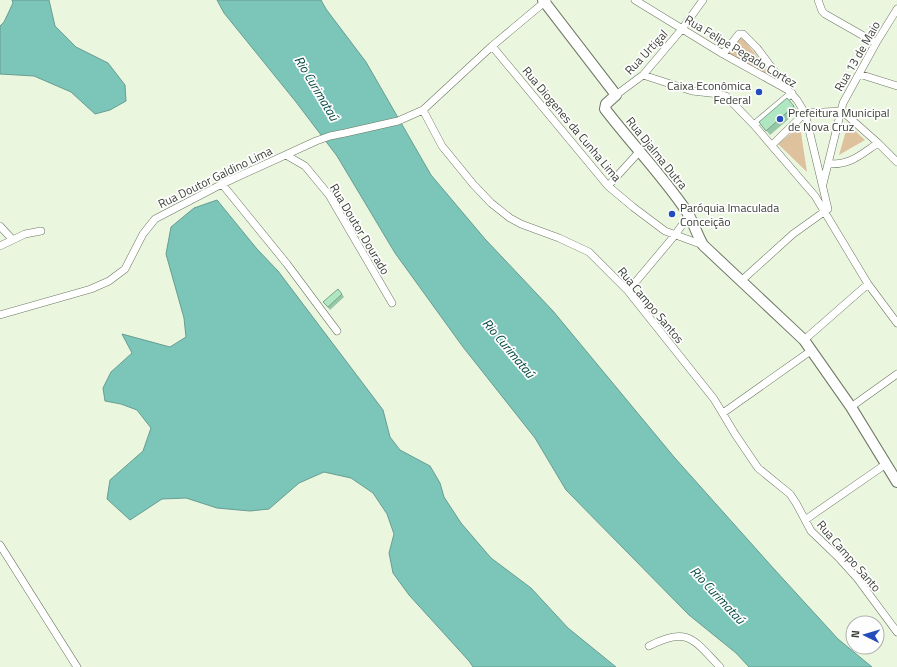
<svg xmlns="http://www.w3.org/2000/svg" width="897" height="667" font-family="'Titillium Web',sans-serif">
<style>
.green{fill:#dec29d}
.water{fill:#7bc5b9;stroke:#689d92}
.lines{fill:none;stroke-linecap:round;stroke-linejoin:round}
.minor-casing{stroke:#6d7763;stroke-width:8}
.secondary-casing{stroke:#6d7763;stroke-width:12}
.minor{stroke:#fff;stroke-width:7}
.secondary{stroke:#fff;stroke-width:10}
.wall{fill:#96c7a7}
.building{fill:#afe7c2;stroke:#7aa288}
.poi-dot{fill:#224dbb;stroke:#fefefe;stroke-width:1.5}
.labels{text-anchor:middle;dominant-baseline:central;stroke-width:3.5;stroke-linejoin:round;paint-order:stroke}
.street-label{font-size:12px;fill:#3a3f36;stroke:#fefefe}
.poi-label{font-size:12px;fill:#3a3f36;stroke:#fefefe;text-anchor:start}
.water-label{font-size:13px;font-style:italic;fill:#00473f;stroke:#fefefe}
</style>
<rect width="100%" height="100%" fill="#ebf6df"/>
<path class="green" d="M741,36L779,84L727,52Z
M848,124L865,140L839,155Z
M800,126L807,172L778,144Z"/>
<path class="water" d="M12,0H49L55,26L76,47L108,63L125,85L126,101L110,110L95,114L71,92L34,76L0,74V26L4,22L13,3Z
M217,0H321L326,9L366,62L431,175L485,239L553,311L674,457L774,569L838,639L872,667H749L736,653L689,615L566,490L535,438L463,347L395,253L337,156L296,102L224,13Z
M217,200L257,249L278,271L383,410L390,437L400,450L430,466L440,483L444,497L461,523L491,558L531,588L568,628L616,667H473L469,661L409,595L393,573L389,553L394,534L387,514L373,493L351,478L324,472L299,483L269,509L250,511L217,508L186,498L162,499L130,520L107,499L110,480L143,451L151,428L137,410L121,404L105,401L103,388L111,372L132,353L122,334L170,347L186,337L184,318L166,254L171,227L194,208Z"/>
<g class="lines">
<defs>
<path id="minor" d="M635,0L723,54L788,90L797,100L805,113L828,209L793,234L741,281
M818,0L822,11L825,14L876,43
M492,46L608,186L633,207L665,231L703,245
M723,54L739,34H743L757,48L787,88
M859,74L897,86
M643,75L692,91L719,94L726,96L754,125L815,196L868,284L897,323
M616,95L643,75L682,29L703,0
M423,110L442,146L473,184L491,203L510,218L521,224L559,238L589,252L628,291L714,399L735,434L758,468L790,494L796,503L811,531L838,557L857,578L897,632
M754,125L792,93
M772,145L805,113L842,111L878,143L897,162
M286,155L305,166L329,195L392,303
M828,164C851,165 860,155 878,143
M222,184L287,264L337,331
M823,184L843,103L876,43L897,9
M608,186L639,152
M0,226L12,239
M0,246L25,234L41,231
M628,291L675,235L689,215
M0,315L91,289L109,281L125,269L143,234L155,219L222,184L316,141L330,136L345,133L398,121L423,110L492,46L547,0
M804,340L868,284
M851,407L897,374
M723,413L812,350
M805,520L886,464
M0,545L77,667
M649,646C688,626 693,639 720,667"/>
<path id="secondary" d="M543,0L616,95L606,104L605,109C631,143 661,174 685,209C693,220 696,233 703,245L804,340L851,407L897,482"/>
</defs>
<use href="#minor" class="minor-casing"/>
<use href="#secondary" class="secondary-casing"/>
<use href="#minor" class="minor"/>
<use href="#secondary" class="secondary"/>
</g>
<path class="wall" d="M794,106L798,111L770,135L759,122Z
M342,294L344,297L330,310L323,302Z"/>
<path class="building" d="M787,98L794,106L766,131L759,122Z
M338,289L342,294L328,307L323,302Z"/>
<g class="poi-dot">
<circle cx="759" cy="92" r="4"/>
<circle cx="780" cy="119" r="4"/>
<circle cx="672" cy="214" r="4"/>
</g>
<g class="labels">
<g class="street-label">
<text transform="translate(741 51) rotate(31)">Rua Felipe Pegado Cortez</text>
<text transform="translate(646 52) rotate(-47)">Rua Urtigal</text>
<text transform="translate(857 56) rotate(-60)">Rua 13 de Maio</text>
<text transform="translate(572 124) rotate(50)">Rua Diogenes da Cunha Lima</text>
<text transform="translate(657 153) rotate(51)">Rua Djalma Dutra</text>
<text transform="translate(215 177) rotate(-26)">Rua Doutor Galdino Lima</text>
<text transform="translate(360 229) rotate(59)">Rua Doutor Dourado</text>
<text transform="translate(651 305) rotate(50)">Rua Campo Santos</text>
<text transform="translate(849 556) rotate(49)">Rua Campo Santo</text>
</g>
<g class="poi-label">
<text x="751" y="85" text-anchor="end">Caixa Econômica<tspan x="751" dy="14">Federal</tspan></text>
<text x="788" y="112">Prefeitura Municipal<tspan x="788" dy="14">de Nova Cruz</tspan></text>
<text x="680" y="207">Paróquia Imaculada<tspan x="680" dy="14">Conceição</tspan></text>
</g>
<g class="water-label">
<text transform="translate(317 88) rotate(59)">Rio Curimataú</text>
<text transform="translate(509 348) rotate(50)">Rio Curimataú</text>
<text transform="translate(718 595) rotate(47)">Rio Curimataú</text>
</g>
</g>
<g transform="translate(865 635) rotate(275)"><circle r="19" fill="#fefefe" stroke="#b0b2ae"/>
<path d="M0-3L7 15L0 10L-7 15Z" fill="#224dbb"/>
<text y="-6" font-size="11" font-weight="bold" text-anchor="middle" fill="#3a3f36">N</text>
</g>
</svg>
